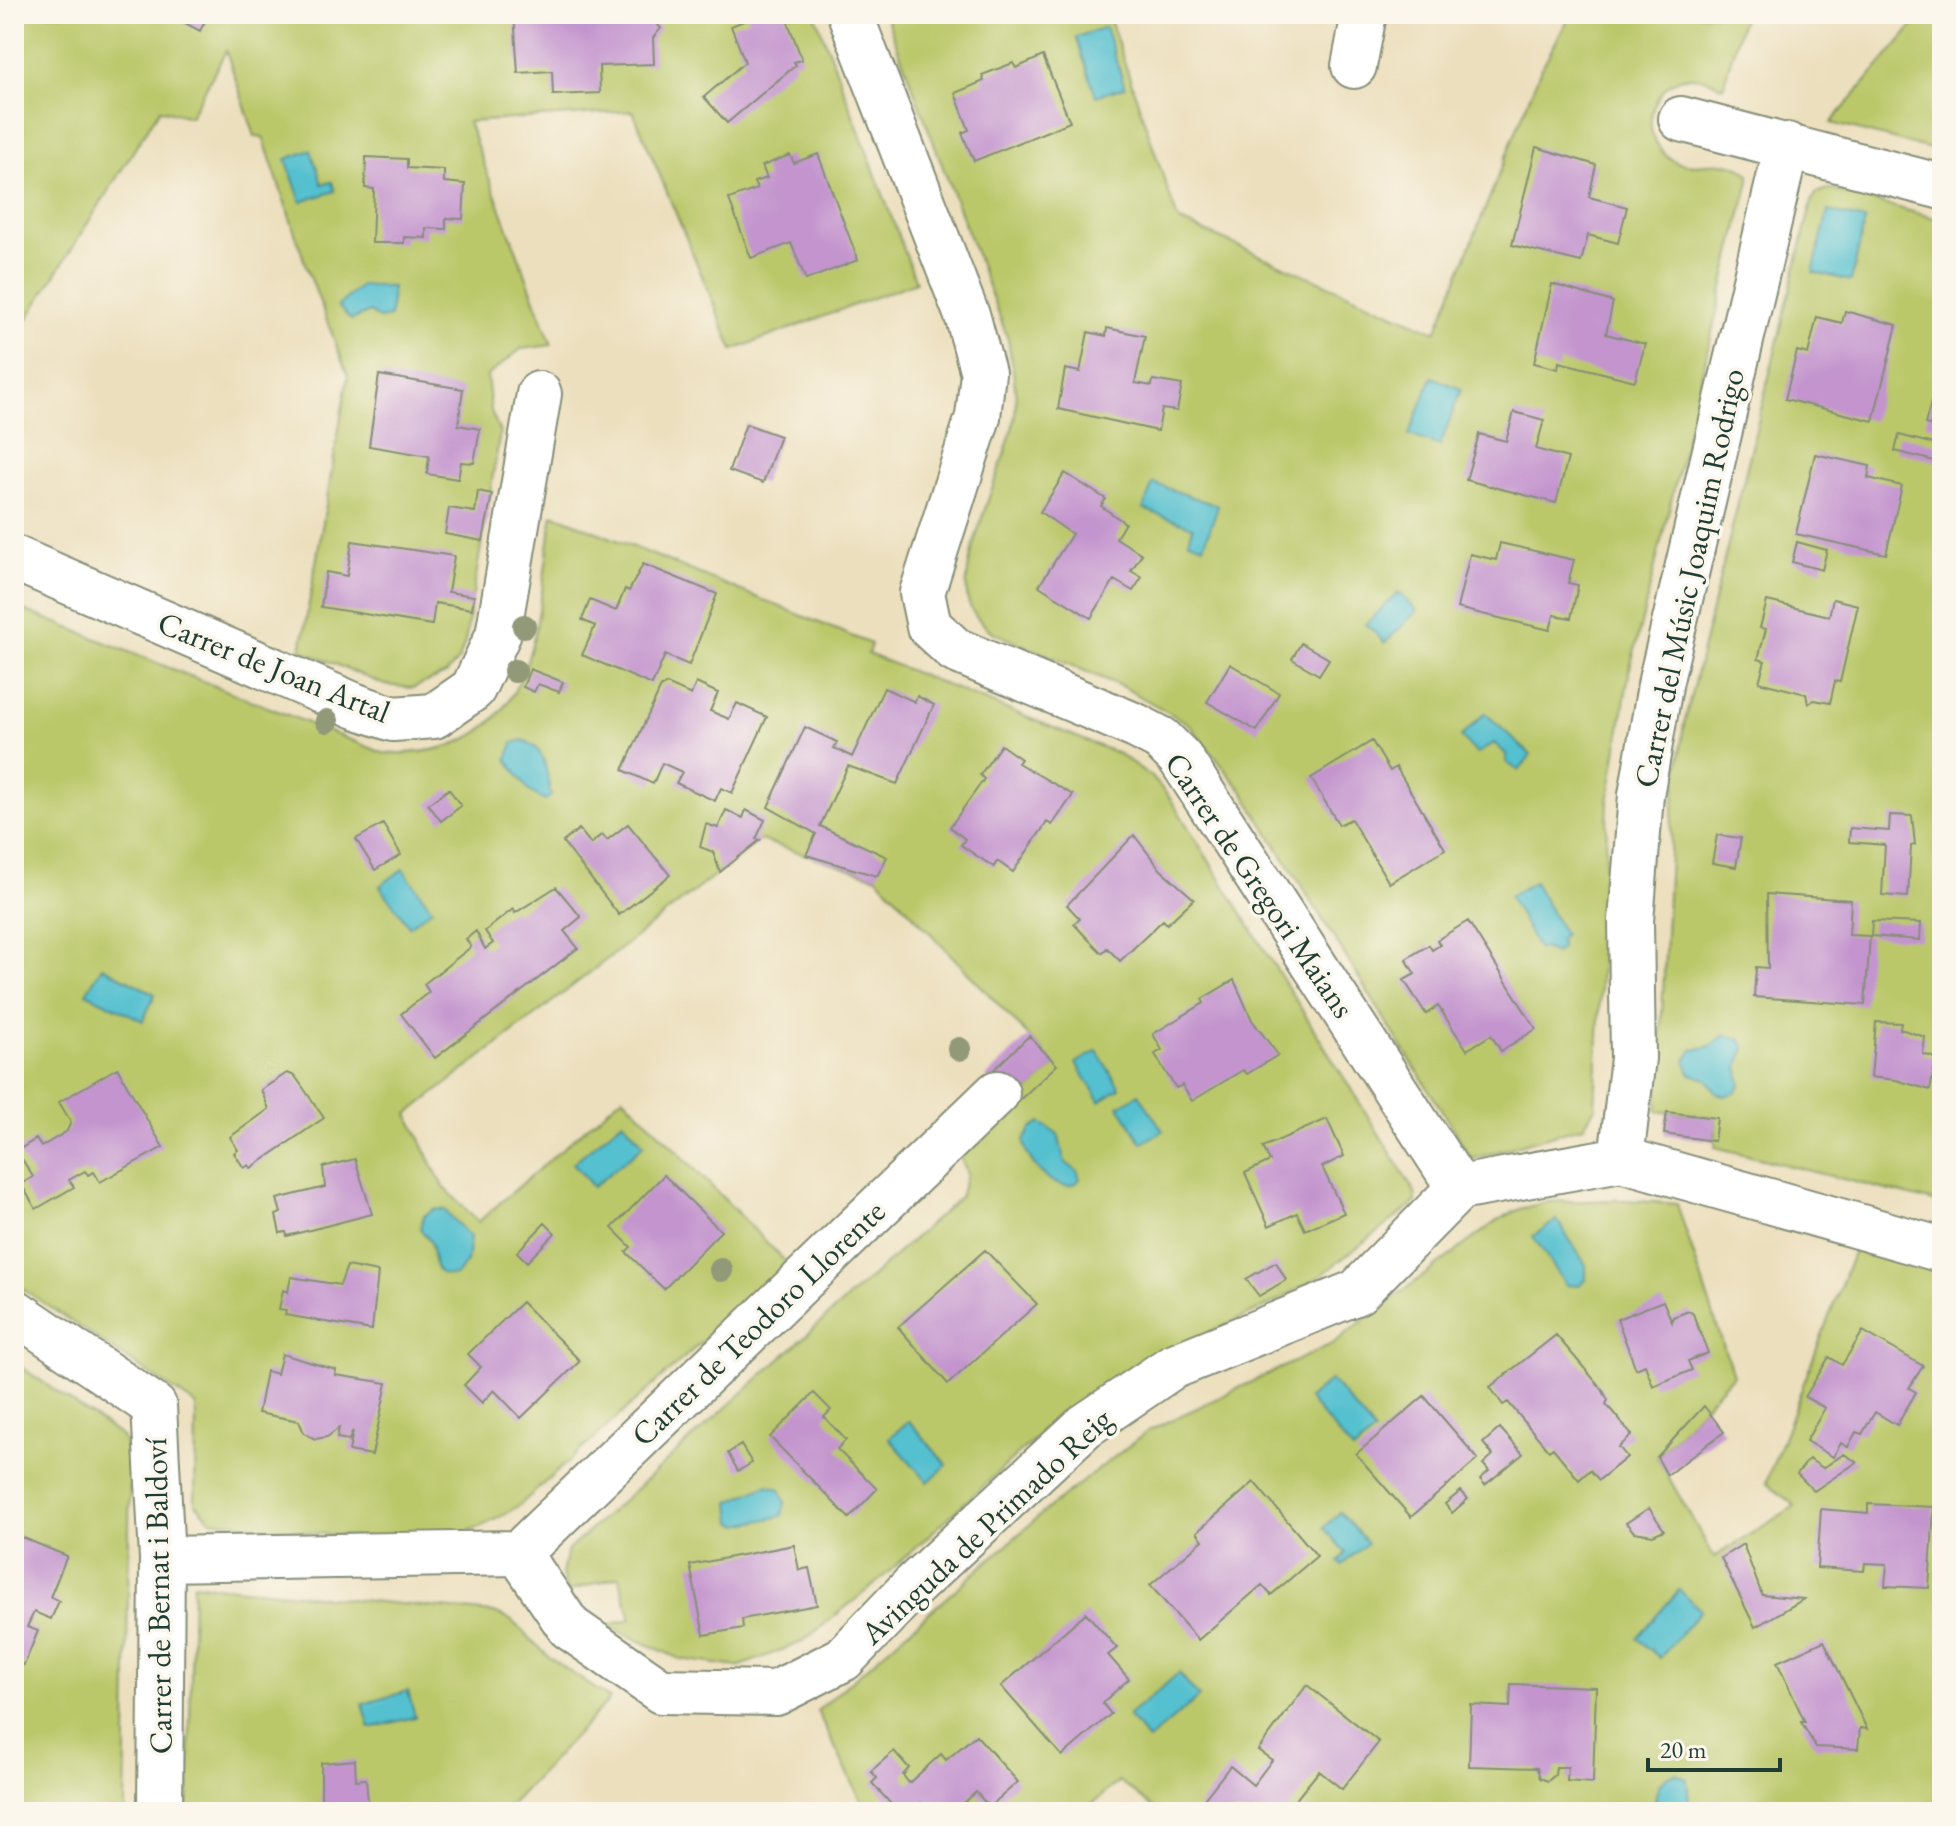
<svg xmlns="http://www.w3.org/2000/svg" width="1956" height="1826" font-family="'EB Garamond',serif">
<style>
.green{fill:#bbc86a;stroke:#6d824f;stroke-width:2}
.water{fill:#55c0cf;stroke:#3a7e82;stroke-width:2}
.building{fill:#c394ce}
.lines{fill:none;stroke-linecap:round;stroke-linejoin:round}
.street-casing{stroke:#868e78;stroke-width:48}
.street{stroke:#fff;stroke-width:44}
.tree{fill:#919979}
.labels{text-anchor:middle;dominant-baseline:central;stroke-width:7;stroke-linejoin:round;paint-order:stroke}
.street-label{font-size:32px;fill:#1f3d34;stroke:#fbf7ec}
</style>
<rect width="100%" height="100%" fill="#fbf7ec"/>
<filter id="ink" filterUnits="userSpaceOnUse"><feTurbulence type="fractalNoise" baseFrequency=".0125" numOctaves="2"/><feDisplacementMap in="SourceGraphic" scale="16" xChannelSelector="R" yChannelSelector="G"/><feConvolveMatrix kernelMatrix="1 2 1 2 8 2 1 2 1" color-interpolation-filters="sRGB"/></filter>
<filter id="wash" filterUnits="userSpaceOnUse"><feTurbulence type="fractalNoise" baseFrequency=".006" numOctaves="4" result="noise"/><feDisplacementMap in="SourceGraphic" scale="32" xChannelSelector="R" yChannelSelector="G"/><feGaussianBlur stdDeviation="1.8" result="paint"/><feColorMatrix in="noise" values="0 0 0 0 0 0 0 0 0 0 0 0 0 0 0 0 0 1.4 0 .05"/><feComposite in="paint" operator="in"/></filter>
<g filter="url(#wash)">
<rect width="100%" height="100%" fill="#ecdfbd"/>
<path class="green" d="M14,14H815L916,282L733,350L633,111L468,122L552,345L521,349L487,376L491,411L500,433L465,642L459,659L446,674L413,688L385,685L301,650L348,376L305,263L263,137L255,136L226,51L190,117L160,109L14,340Z
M885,14H1108L1178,220L1436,332L1540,71L1571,14H1744L1723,87C1712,81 1700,76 1688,77C1661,80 1643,115 1654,138C1679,190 1720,145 1749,174V181L1629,673L1608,802L1595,1107L1584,1126L1472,1159L1243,792L1189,724L1123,687L992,632C982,623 973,616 969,604C955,566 1004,468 1013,425C1020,397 1012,368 1008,339Z
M1923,14H1942V152L1831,123Z
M1829,189L1942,220V1204L1715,1147L1716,1118L1657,1111L1672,816L1684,724L1812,201L1816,193Z
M553,514L871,644L868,654L1119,754L1152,777L1170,798L1415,1192L1416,1202L1319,1277L1268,1306L1154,1357L1051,1424L881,1579L802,1642L738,1667L680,1659L611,1628L612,1624L631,1619L619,1576L567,1592L562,1573L568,1550L960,1197L967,1174L960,1156L1056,1065L877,877L760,840L408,1114L442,1185L478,1222L623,1096L788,1264L521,1504C501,1517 479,1530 455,1534C376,1547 290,1528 211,1520L195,1503L196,1405L14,1283V606L383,753C540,760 534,631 553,514Z
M1625,1200L1677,1204L1733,1375L1657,1457L1714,1557L1795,1506L1766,1483L1855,1248L1942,1272V1812H1159L1119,1781L1083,1812H867L817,1711L1051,1506L1148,1431L1332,1344L1498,1220L1520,1209L1547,1202Z
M14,1362L122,1437L130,1456L125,1812H14Z
M193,1584L494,1613L511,1620L550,1658L610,1699L504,1812H188Z"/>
<path class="water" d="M1105,27L1125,87L1096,96L1076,37Z
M311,150L322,184L332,182L335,191L301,202L286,159Z
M1828,211L1865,220L1851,281L1813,272Z
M361,285L392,287L390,317L379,319L370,312L351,320L338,306Z
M1432,377L1461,389L1440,446L1409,435Z
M1153,483L1218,506L1204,546L1189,541L1193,527L1143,509Z
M1399,592L1417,611L1385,643L1366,624Z
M1485,713L1531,755L1519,771L1506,762V754L1494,743L1477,754L1461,737Z
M523,740C549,750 545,773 551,796L545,800L529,791L507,759L513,743Z
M403,869L432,909L409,926L380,886Z
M1534,882L1564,934L1560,939L1561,948L1555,953L1544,948L1538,949L1509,896Z
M102,967L155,994L143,1021L86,993Z
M1724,1035L1740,1039L1745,1048L1738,1066L1741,1084L1735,1093L1725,1096L1716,1092L1707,1079L1690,1074L1686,1061L1693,1050L1711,1046Z
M1097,1051L1120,1088L1100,1101L1076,1063Z
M1139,1094L1163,1131L1142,1143L1119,1106Z
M623,1121L644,1145L593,1187L573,1163Z
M1041,1123L1058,1134L1065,1162L1077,1171L1080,1179C1062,1202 1024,1161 1024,1141L1031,1129Z
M434,1209L445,1210L470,1237L467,1262L456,1275C432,1278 435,1262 431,1244C429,1237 423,1234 420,1228L424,1216Z
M1557,1220L1586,1265V1280L1579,1286L1566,1285L1533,1236Z
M1331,1380L1375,1432L1353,1451L1308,1399Z
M909,1421L947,1465L928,1482L889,1438Z
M767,1485L780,1489L785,1502L782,1516L739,1525L732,1522L730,1502Z
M1340,1512L1367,1543L1342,1565L1338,1562L1346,1553L1324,1528Z
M1679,1590L1701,1610L1660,1658L1637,1638Z
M1179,1673L1199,1697L1148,1740L1128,1716Z
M408,1691L415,1717L370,1728L363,1704Z
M1676,1773L1687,1779L1690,1812H1655C1655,1793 1656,1778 1676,1773Z"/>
<g id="blocks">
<path class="building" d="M168,14H209L200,31Z
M514,14H646L661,28L653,38L654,64L599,66L600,93L553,95L552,71L518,73Z
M747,14H785L802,60L794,62L796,65L727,123L704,97L745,62L731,26L749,19Z
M1043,56L1070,122L974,161L962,133L969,130L955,93L984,81L982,75L1013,63L1016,68Z
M1536,147L1596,165L1589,197L1627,207L1618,243L1588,235L1581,262L1512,245Z
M818,154L858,260L806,280L791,243L751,258L729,199L757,189L754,182L767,178L762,166L790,155L794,163Z
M366,157L407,159V168L444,170V182L465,184L463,219L446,218V229L426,228V238L404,237V243H372L374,189L365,188Z
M1552,284L1613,302L1606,334L1645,344L1635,381L1559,362L1558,369L1534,363Z
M1845,311L1897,325L1873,421L1785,399L1797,351L1808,354L1817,317L1842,323Z
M1107,328L1145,336L1135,383L1152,386L1153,380L1182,385L1177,411L1162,409L1158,431L1058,409L1065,369L1080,372L1088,332L1106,336Z
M379,375L463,389L458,425L480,429L474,463L461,462L458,479L427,474L429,456L369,446Z
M1935,388L1942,389V429L1925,424Z
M1514,412L1544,420L1536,449L1568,458L1556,503L1466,480L1479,434L1506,441Z
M746,424L780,436L763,483L729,471Z
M1899,435L1942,446V463L1895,451Z
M1815,454L1870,466L1868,478L1902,486L1886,554L1796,534Z
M1065,473L1106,499L1101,506L1125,523L1116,538L1142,554L1131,571L1142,577L1133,591L1114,580L1091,618L1039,586L1072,534L1040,512Z
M478,491L492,494L483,541L445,534L449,508L475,512Z
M352,541L454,556L448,592L474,596L472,609L435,603L432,625L321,607L326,572L347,576Z
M1797,542L1827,550L1822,570L1792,562Z
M1500,543L1574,560L1568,583L1578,585L1571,618L1554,615L1550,630L1457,608L1470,554L1496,560Z
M643,564L717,594L689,665L665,655L652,685L582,655L595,626L582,620L590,600L616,611L625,589L629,591Z
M1833,599L1858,605L1840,682L1835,681L1830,703L1814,700L1808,704L1806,694L1759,682L1765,661L1758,659L1766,629L1760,628L1767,601L1829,616Z
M1301,643L1329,659L1319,675L1292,659Z
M1230,664L1279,693L1257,731L1207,702Z
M530,669L563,682L559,692L538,684L534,692L523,687Z
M696,683L718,693L710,711L729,719L737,703L767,717L732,793L721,788L715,801L676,783L682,772L662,763L653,784L623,770L661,687L667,684L691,695Z
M884,688L915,702L917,696L934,705L897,784L848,766L820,826L887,857L877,876L806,855L816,834L768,807L805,727L837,742L834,748L852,757Z
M1372,741L1390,771L1396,767L1445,849L1389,883L1351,819L1339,825L1311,778Z
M1001,745L1021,759L1018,763L1073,795L1052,825L1047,822L1013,872L997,861L994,867L977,856L961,845L965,839L950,827L984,779L980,775Z
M449,789L461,806L441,821L428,804Z
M726,810L743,818L746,810L765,820L756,839L760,840L720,872L713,852L700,847L706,824L718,828Z
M1890,815L1912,816L1915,845L1911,846L1908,897L1882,895L1885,845L1849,842L1850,828L1889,831Z
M383,824L401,855L375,870L356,839Z
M628,824L670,875L619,915L563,842L579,829L591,844L602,834L607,840Z
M1134,835L1161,870L1194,899L1167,924L1163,920L1120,961L1107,948L1102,953L1087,938L1074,924L1080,919L1067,905Z
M1717,835L1741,838L1736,867L1712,863Z
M556,887L581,917L564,931L578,948L435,1058L401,1014L429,992L424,984L471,947L466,939L476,931L485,949L493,943L485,931L513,909L515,913Z
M1767,894L1851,900L1849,935L1870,936L1865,1005L1754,997L1756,967L1768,968Z
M1468,921L1536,1029L1501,1051L1491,1035L1467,1050L1438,1006L1426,1014L1404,980L1415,974L1406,959L1429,945L1432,950L1440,945L1437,940Z
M1872,921L1921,923L1920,940L1871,936Z
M1234,980L1252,1020L1278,1055L1247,1074L1243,1070L1192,1101L1182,1085L1176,1088L1165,1071L1155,1054L1162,1050L1153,1034L1204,1003L1202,999Z
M1876,1022L1901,1023L1900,1029L1925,1037L1923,1054L1936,1058L1930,1090L1896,1080L1871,1077Z
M1029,1036L1057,1065L1013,1106L986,1077Z
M117,1068L163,1147L100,1182L94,1172L88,1175L85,1171L69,1180L74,1187L36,1209L21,1184L33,1177L17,1151L36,1139L41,1147L67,1131L71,1122L59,1102Z
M287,1073L295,1076L324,1118L251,1168L249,1165L244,1168L234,1153L238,1150L230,1137L269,1109L261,1090Z
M1667,1112L1717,1118L1714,1141L1664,1134Z
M1327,1119L1344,1156L1322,1167L1344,1213L1305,1230L1297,1213L1269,1226L1245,1173L1270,1161L1263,1147Z
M355,1159L372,1214L287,1236L286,1232L280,1233L276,1215L281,1213L277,1199L325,1187L323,1167Z
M664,1175L721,1231L664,1289L626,1252L631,1247L612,1228Z
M545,1223L555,1233L527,1262L517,1252Z
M985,1250L1037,1304L948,1384L898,1327Z
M1276,1262L1286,1280L1259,1296L1246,1279Z
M347,1266L378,1272L372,1330L285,1315L286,1310L279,1309L283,1290L288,1292L291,1277L340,1285Z
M1663,1301L1672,1322L1673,1317L1689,1311L1693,1314L1708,1353L1688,1361L1692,1370L1653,1386L1645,1365L1636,1369L1617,1319Z
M522,1302L580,1361L521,1418L494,1390L482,1403L464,1385L481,1367L468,1354Z
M1863,1331L1923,1366L1909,1388L1916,1392L1897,1425L1875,1412L1862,1434L1856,1432L1848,1447L1841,1443L1833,1457L1806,1441L1825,1408L1805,1397L1829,1357L1842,1365Z
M1556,1335L1602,1389L1608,1400L1606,1404L1632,1435L1619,1447L1627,1457L1599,1480L1590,1470L1579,1480L1553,1448L1549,1451L1508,1402L1503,1405L1490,1387Z
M282,1354L336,1370L335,1375L387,1383L372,1455L349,1451L353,1431L349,1440L337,1438L339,1428L327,1437L315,1439L304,1433L299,1421L258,1413L266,1371L277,1374Z
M814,1393L831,1410L824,1417L846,1440L837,1449L877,1489L849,1518L770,1437Z
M1424,1396L1478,1459L1411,1517L1356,1454Z
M1704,1406L1724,1432L1667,1475L1657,1457Z
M1500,1428L1523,1454L1485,1485L1480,1479L1489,1471L1483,1464L1493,1455L1483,1443Z
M741,1445L752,1463L738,1471L728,1453Z
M1844,1454L1857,1462L1814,1491L1797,1474L1809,1459L1823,1468Z
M1254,1482L1317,1556L1271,1595L1262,1585L1198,1640L1150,1585L1203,1540L1197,1532Z
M1461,1491L1468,1499L1452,1513L1445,1504Z
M1868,1504L1934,1507L1929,1588L1885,1586L1887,1564L1865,1563L1864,1571L1817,1568L1821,1509L1868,1513Z
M1649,1508L1664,1530L1653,1535L1634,1532L1626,1523Z
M14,1534L67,1556L50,1597L59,1601L51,1619L34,1612L27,1627L38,1631L24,1665L14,1661Z
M1743,1544L1762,1595L1804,1599L1755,1627L1721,1558Z
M794,1545L799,1570L809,1568L817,1605L742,1619L743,1628L704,1635L690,1565Z
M1086,1613L1117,1648L1108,1655L1129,1679L1102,1703L1111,1714L1062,1756L1001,1686Z
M1824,1641L1867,1729L1860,1728L1858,1749L1816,1747L1801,1722H1805L1777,1662Z
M1511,1684L1596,1687L1593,1783L1567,1781L1568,1767H1556L1555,1775L1548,1781L1540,1778L1537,1768L1469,1766L1471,1705L1510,1707Z
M1307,1685L1379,1742L1342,1789L1319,1771L1286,1812H1204L1198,1807L1230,1766L1253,1785L1272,1760L1258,1750Z
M976,1735L1018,1782L989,1807L976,1792L954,1812H930L921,1803L911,1812H898L872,1783L877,1778L871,1771L894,1751L909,1768L903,1775L909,1783L941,1754L946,1760Z
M355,1760L356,1780L366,1779L369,1812H321V1763Z"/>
</g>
</g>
<g filter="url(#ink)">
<use href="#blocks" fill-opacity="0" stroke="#868e78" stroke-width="2"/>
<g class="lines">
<defs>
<path id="street" d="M850,14L968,318L983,373L978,417L922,593L929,626L955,650L1136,726L1161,739L1180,758L1459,1188
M1354,66L1364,14
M1681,119L1942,187
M14,558L356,706L393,719L434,716L473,689L498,635L539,394
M1621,1159L1633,1058L1631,921L1641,795L1661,680L1787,145
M14,1311L154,1406L162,1559L160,1812
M519,1553L997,1093
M162,1559L519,1553L569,1627L661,1691L776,1693L843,1659L913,1586L1085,1426L1172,1367L1357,1292L1459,1188L1621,1159L1942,1250"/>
</defs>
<use href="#street" class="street-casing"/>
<use href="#street" class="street"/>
</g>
<g class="tree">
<circle cx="524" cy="626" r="12"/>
<circle cx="515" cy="671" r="12"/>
<circle cx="327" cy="721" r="12"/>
<circle cx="959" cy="1049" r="12"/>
<circle cx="721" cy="1270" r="12"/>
</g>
</g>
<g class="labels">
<g class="street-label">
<text transform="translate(1689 578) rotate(-78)">Carrer del Músic Joaquim Rodrigo</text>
<text transform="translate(274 667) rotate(22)">Carrer de Joan Artal</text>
<text transform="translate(1260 885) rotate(56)">Carrer de Gregori Maians</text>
<text transform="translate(758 1323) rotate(-44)">Carrer de Teodoro Llorente</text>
<text transform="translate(986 1526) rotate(-43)">Avinguda de Primado Reig</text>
<text transform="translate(158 1596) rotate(-91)">Carrer de Bernat i Baldoví</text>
</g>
</g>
<rect width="1956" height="1826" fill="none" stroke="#fbf7ec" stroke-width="48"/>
<path d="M1648 1758v12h132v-12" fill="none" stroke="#1f3d34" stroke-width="4"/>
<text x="1660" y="1758" font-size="24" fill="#1f3d34" stroke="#fbf7ec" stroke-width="6" paint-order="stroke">20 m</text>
</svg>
